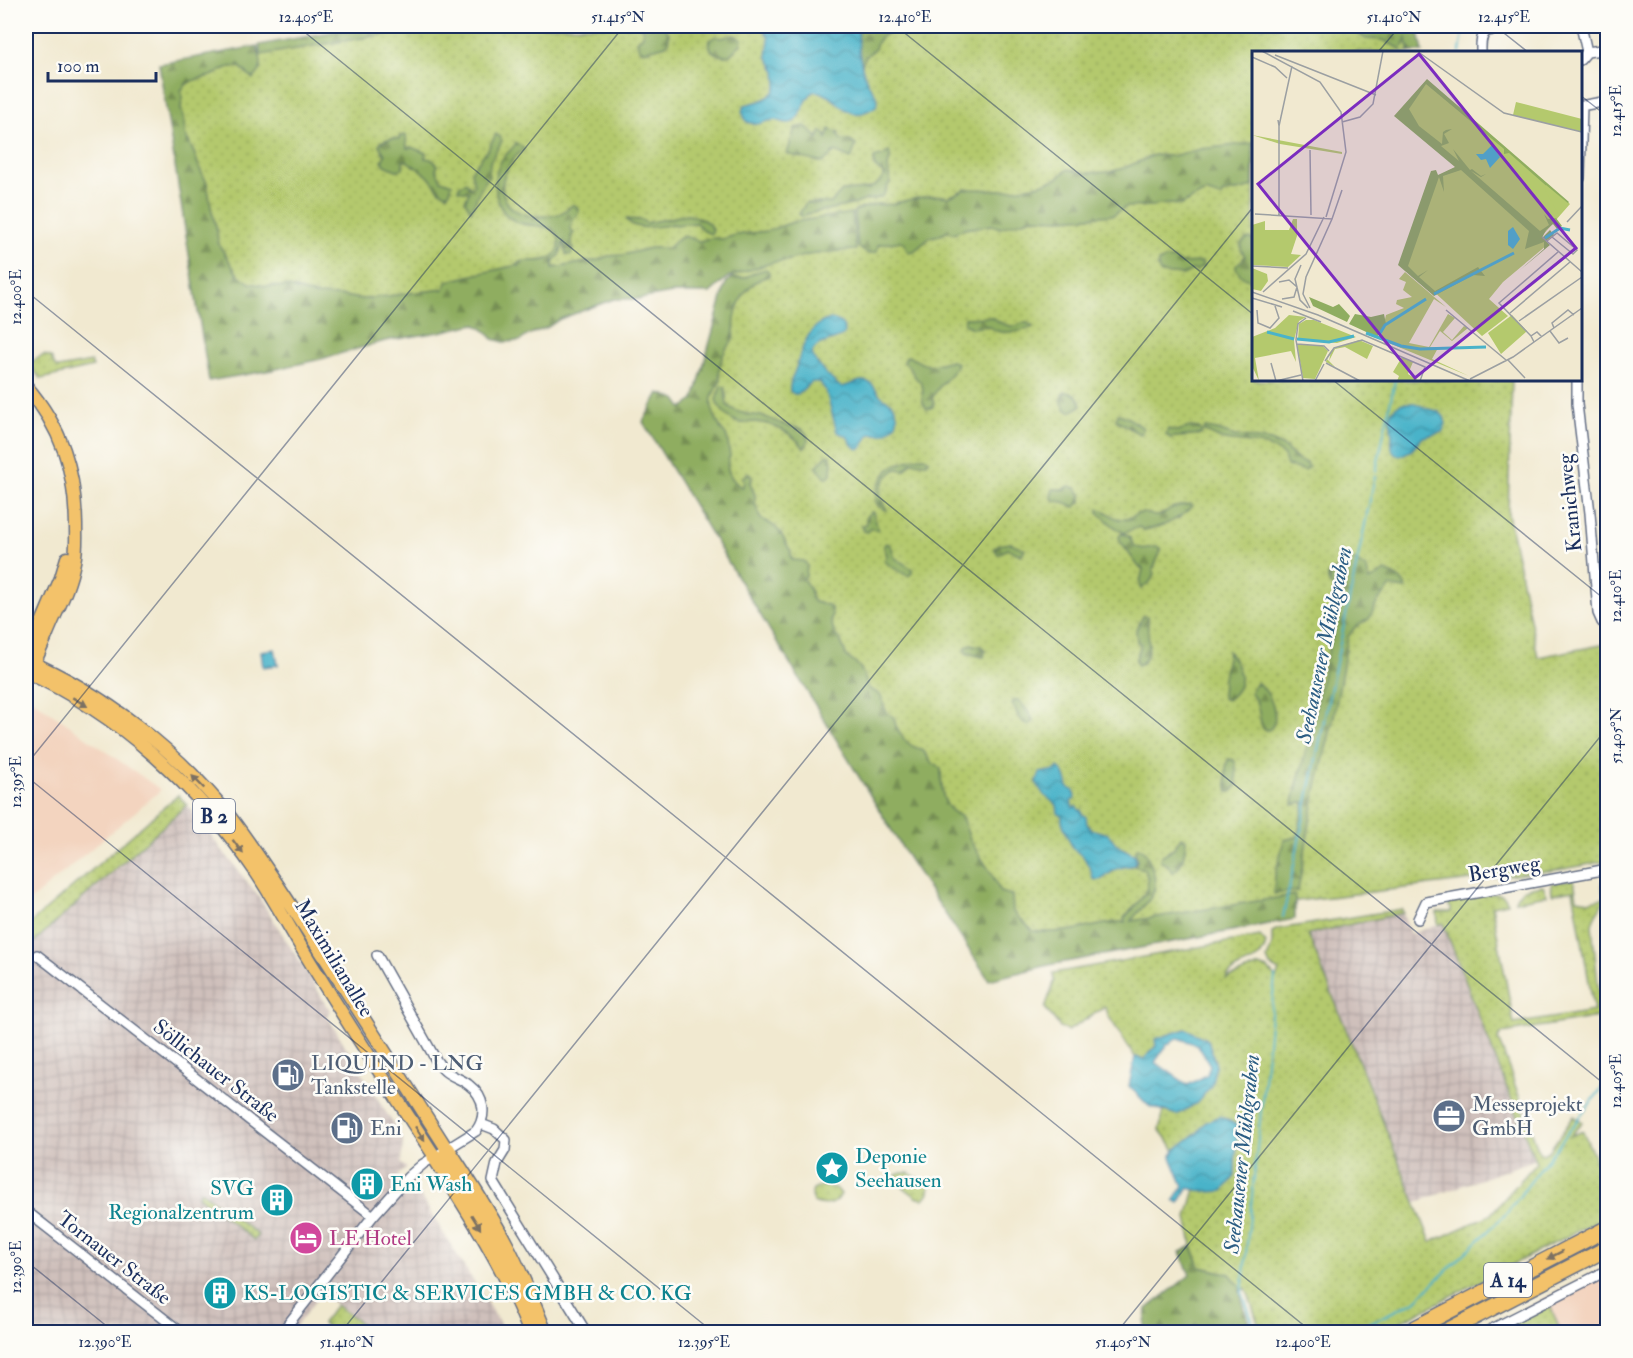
<svg xmlns="http://www.w3.org/2000/svg" width="1633" height="1358" font-family="'IM FELL Double Pica',serif">
<style>
.built{fill:#f3d4bf}
.industrial{fill:url(#industrial-grid)}
.grass{fill:url(#grass-dots);stroke:#687c66;stroke-width:1.5}
.forest{fill:url(#forest-firs);stroke:#556e5f;stroke-width:1.5}
.water{fill:url(#water-waves);stroke:#327194;stroke-width:1.5;fill-rule:evenodd}
.lines{fill:none;stroke-linecap:round;stroke-linejoin:round}
.stream{stroke:#4ab3c9;stroke-width:2}
.minor-casing{stroke:#667086;stroke-width:12}
.major-casing{stroke:#667086;stroke-width:15}
.highway-casing{stroke:#667086;stroke-width:18}
.minor{stroke:#fff;stroke-width:9}
.major{stroke:#f3c26a;stroke-width:12}
.highway{stroke:#f3c26a;stroke-width:15}
.oneway{fill:#7c7163}
.ticks{fill:none;stroke:#1b2f5e;stroke-width:1.5;stroke-opacity:0.45}
.labels{text-anchor:middle;dominant-baseline:central;stroke-width:5;stroke-linejoin:round;paint-order:stroke}
.shield{fill:#fdfcf7;stroke:#5f6c8c;stroke-width:1.5}
.shield-label{font-size:20px;font-weight:bold;fill:#1b2f5e}
.street-label{font-size:21px;fill:#1b2f5e;stroke:#fdfcf7}
.service-label{font-size:21px;fill:#4e5e75;stroke:#fdfcf7;text-anchor:start}
.culture-label{font-size:21px;fill:#0d838f;stroke:#fdfcf7;text-anchor:start}
.hotel-label{font-size:21px;fill:#b23c85;stroke:#fdfcf7;text-anchor:start}
.water-label{font-size:22px;font-style:italic;fill:#2b5d83;stroke:#fdfcf7}
.inset-river{fill:none;stroke:#4ab3c9;stroke-width:3}
.inset-road{fill:none;stroke:#9b9fa2;stroke-width:1.5}
.view{fill:#7b2cbf;fill-opacity:0.15;stroke:#7b2cbf;stroke-width:3}
.inset-edge{fill:none;stroke:#1b2f5e;stroke-width:3}
.neatline{fill:none;stroke:#1b2f5e;stroke-width:2}
.ticks-label{font-size:15px;text-anchor:middle;fill:#1b2f5e}
</style>
<defs>
<pattern id="industrial-grid" width="8" height="8" patternUnits="userSpaceOnUse" patternTransform="scale(1.5)"><rect width="8" height="8" fill="#cfc0bb"/><path d="M0 4h8M4 0v8" fill="none" stroke="#b1a5a3"/></pattern>
<pattern id="grass-dots" width="8" height="8" patternUnits="userSpaceOnUse" patternTransform="scale(1.5)"><rect width="8" height="8" fill="#b4c96d"/><path d="M2 2h.1M6 6h.1" fill="none" stroke="#9aad61" stroke-width="1.8" stroke-linecap="round"/></pattern>
<pattern id="forest-firs" width="22" height="20" patternUnits="userSpaceOnUse" patternTransform="scale(1.5)"><rect width="22" height="20" fill="#8fad60"/><path d="M5 1l3.5 6h-7zM16 11l3.5 6h-7z" fill="#748d52"/></pattern>
<pattern id="water-waves" width="16" height="10" patternUnits="userSpaceOnUse" patternTransform="scale(1.5)"><rect width="16" height="10" fill="#4ab3c9"/><path d="M0 5q4-4 8 0t8 0" fill="none" stroke="#3d92a6"/></pattern>
</defs>
<rect width="100%" height="100%" fill="#fdfcf7"/>
<filter id="ink" filterUnits="userSpaceOnUse"><feTurbulence type="fractalNoise" baseFrequency=".0167" numOctaves="2"/><feDisplacementMap in="SourceGraphic" scale="12" xChannelSelector="R" yChannelSelector="G"/><feConvolveMatrix kernelMatrix="1 2 1 2 8 2 1 2 1" color-interpolation-filters="sRGB"/></filter>
<filter id="wash" filterUnits="userSpaceOnUse"><feTurbulence type="fractalNoise" baseFrequency=".008" numOctaves="4" result="noise"/><feDisplacementMap in="SourceGraphic" scale="24" xChannelSelector="R" yChannelSelector="G"/><feGaussianBlur stdDeviation="1.35" result="paint"/><feColorMatrix in="noise" values="0 0 0 0 0 0 0 0 0 0 0 0 0 0 0 0 0 1.4 0 .05"/><feComposite in="paint" operator="in"/></filter>
<g filter="url(#wash)">
<rect width="100%" height="100%" fill="#f1e9d0"/>
<path class="built" d="M26,695L161,790L26,904Z
M1607,1266V1332H1480Z"/>
<path class="industrial" d="M187,805L259,897L330,1010L327,1016L403,1140L401,1164L407,1168L397,1176L421,1197L505,1332H373L321,1294L291,1332H26V949Z
M1403,913L1410,934L1443,923L1534,1160L1414,1203L1308,934Z"/>
<path class="grass" d="M398,26H1416L1421,52H1254V380H1512L1508,514L1538,657L1607,644V861L1564,869L1272,904L1020,941L691,426L736,263L212,351L164,67Z
M44,355L51,357L55,366L58,368L91,362L93,367L41,379L26,362V359L31,362Z
M178,795L187,805L26,949V927Z
M1574,879L1577,899L1590,901L1604,898L1602,882L1607,880C1602,887 1607,891 1605,899C1601,909 1594,913 1592,925L1601,1013L1598,1017L1503,1033L1498,1038L1539,1152L1543,1154L1549,1151L1574,1116L1582,1122L1571,1136L1583,1131L1607,1187V1216L1381,1332H1261L1246,1288L1240,1292L1230,1274L1200,1267L1192,1246L1187,1217L1195,1189L1206,1192L1235,1176L1234,1156L1237,1136L1220,1117L1206,1122L1198,1132L1175,1150L1159,1129L1164,1111L1177,1115L1216,1065L1208,1040L1185,1029L1156,1039V1046L1144,1059L1135,1057L1109,1017L1105,1007L1068,1031L1060,1027L1045,1008L1054,982L1053,973L1260,936L1266,943C1261,969 1236,960 1226,979L1259,966L1268,969L1276,978L1279,971L1270,966L1267,959L1272,945V932L1278,929L1402,909L1403,913L1308,934L1431,1242L1490,1215L1536,1163L1443,923L1438,925L1437,912H1451V908L1446,902C1459,899 1491,890 1502,895C1506,897 1506,899 1508,903L1492,906L1514,1024L1594,1011L1573,890L1552,894L1551,885L1552,883Z
M1543,885L1547,895L1515,901C1518,887 1531,887 1543,885Z
M902,1173H909L930,1185L929,1193L924,1199L918,1198L895,1181L896,1175Z
M821,1186L836,1188L841,1194C836,1206 825,1207 813,1202L811,1196L813,1190Z
M201,1191L258,1235L254,1240L198,1196Z
M1549,1303L1561,1332H1493Z
M336,1305L373,1332H334L322,1323Z"/>
<path class="forest" d="M364,26H434L261,55L259,45Z
M640,26H663C670,32 671,38 666,45L644,51L639,49L637,41L643,35V29Z
M858,26H878L884,32L890,28L891,26H922C906,29 878,28 875,49L865,57L861,68L857,63Z
M1332,26H1418L1423,52H1410L1406,37L1405,45L1401,49L1383,40L1366,39L1350,28L1337,29L1332,27Z
M734,35L742,39L741,44L730,55C720,58 707,52 710,40L716,36L721,38Z
M257,46C261,59 265,69 253,79L240,67C223,65 224,72 211,76C199,79 188,79 181,91L182,97L181,110L184,120L185,134L195,155L199,167L207,183L212,212L217,230L218,243L238,275L250,283L266,286L289,287L315,295L342,296L363,299L444,289L447,282C469,275 493,271 517,265L519,266L518,263C528,258 540,264 550,258C562,252 563,233 549,228C539,224 527,227 517,222C494,213 491,181 501,161C505,154 512,150 516,143L520,145L524,149C489,177 497,220 546,216C556,216 565,213 572,205H575L579,212L573,220L570,229L574,233L571,236L573,250L571,255L566,254L564,242L559,256L554,260L553,268L598,260L608,256L623,255L650,248H668L675,241L684,236L699,241L711,238L723,239L736,235L767,231L793,222L852,213L856,250L839,251L808,255L785,261L774,262L728,277L710,293H672L639,299H614L560,319L548,327L528,335L520,341L504,342L493,339L486,331L475,324L439,332L385,341L321,359L272,370L209,381L159,64Z
M805,126L818,138L821,131L825,134L827,139L829,129L839,133L838,134L841,140H849L856,145L851,159L835,152L822,163L787,154L795,128Z
M496,134L500,137L502,141L490,162L489,175L478,194L471,211L465,201L469,192L458,190L459,186L466,182L470,187L474,185L471,171L488,149Z
M406,135L407,148L411,147L426,153L425,158L431,159L438,165L436,169L441,180L452,184L450,191L447,194L440,191L428,176L407,161H403V169L396,170L385,165L382,160L385,155L379,145C383,139 392,137 399,139L400,136Z
M1253,143V186C1245,190 1233,192 1223,193L1221,197L1205,192L1181,205L1168,204L1152,206L1126,207L1113,215L1062,219L1033,218L1000,228L992,225L964,229L954,233L947,232L940,235L931,237L914,251L908,252L904,242L901,241L878,245L877,251C869,256 864,252 858,247L854,211C861,209 870,205 877,204C882,204 886,205 892,204C908,200 932,193 949,197L965,189L1006,190L1034,186L1056,179L1068,169L1085,173L1109,172L1124,168L1154,155L1172,156L1201,149Z
M889,151C892,159 888,161 888,168C888,172 890,178 890,182L883,196L875,199L866,200L856,204L807,214L803,217L799,214L806,203H831L842,191C862,188 872,194 885,175L874,166V158L885,155Z
M688,215C698,216 709,221 713,230L711,234L704,231L696,223L676,225L673,224C670,225 667,225 664,226C650,227 635,231 626,219L642,220L646,223C660,221 674,216 688,215Z
M1251,238L1253,240L1254,280C1244,281 1240,275 1236,268V265L1242,260L1245,256L1241,250V244L1246,239Z
M1166,259H1174L1180,263L1202,262L1203,266L1196,271L1192,270L1183,275L1160,273L1158,268V262Z
M766,269L769,272V276C750,280 738,299 735,318C734,326 735,334 732,342C730,344 728,347 726,349C721,358 717,372 721,381C705,400 712,411 721,429C722,432 726,434 727,437C728,440 729,451 730,456C723,468 732,481 742,488L744,482L742,478L747,473L751,474L752,480L750,483L755,495V503L760,518L774,526L780,532L791,552V557L793,560L804,561L807,565L806,576L803,578L811,592V598L814,602L828,605L831,608L832,614L831,621L835,635L840,639L847,657L859,666L862,671L869,689C888,697 879,699 886,711C888,714 892,715 894,718C895,721 895,725 897,728C902,738 910,748 922,749L932,763L941,769C942,790 940,808 962,817L971,842L993,876L1000,892L1012,895L1013,912L1033,931C1061,935 1090,926 1117,922H1125L1124,918C1137,903 1156,889 1144,869L1134,866L1137,861L1135,851L1138,847C1145,850 1147,855 1150,862C1163,895 1149,898 1131,921L1295,895V919L1049,965L989,980L909,859L643,422L659,393L676,399L682,408L694,400L726,283L731,278H744L756,272Z
M991,317L1001,323L1010,326H1017C1022,321 1028,322 1033,327C1027,331 1004,334 997,331C994,330 991,327 988,326L972,328L964,324L965,318Z
M908,356C913,358 921,364 927,365C938,367 947,357 957,363C953,377 937,384 932,399L934,402L933,407L927,409C918,398 925,394 922,385C922,383 917,380 916,378C911,372 910,366 904,362L906,357Z
M721,386L725,387L727,405C732,409 736,412 743,413C749,415 755,415 761,416C771,418 779,424 788,426C793,427 797,427 801,429C809,433 810,443 804,448C793,433 773,423 754,422C749,422 744,424 740,423C729,420 720,410 716,400Z
M1065,392C1073,392 1081,397 1081,406L1070,412L1065,409L1061,400L1062,395Z
M1118,414C1127,415 1136,423 1143,428L1142,432L1140,434C1131,430 1124,424 1116,420Z
M1190,427L1199,428L1202,431L1201,434C1192,438 1180,435 1170,438L1166,434L1168,429L1177,431Z
M1205,428L1217,430L1235,436L1271,441L1284,447L1299,461L1306,463L1309,467L1305,471L1287,466L1284,456C1263,440 1249,444 1225,440C1218,439 1211,434 1204,431Z
M827,455H830L832,462L831,474L827,478L816,467Z
M925,457L929,460L927,463L912,462L905,470L896,469C880,481 875,494 887,510C864,507 881,474 893,466C897,463 899,464 902,463C911,459 915,457 925,457Z
M1069,486L1076,488L1081,494V502L1075,507L1064,502L1055,501L1051,497L1053,489H1064Z
M1191,504L1192,505C1183,519 1161,527 1145,530L1139,527L1124,533L1113,526L1098,512L1099,509C1108,510 1111,518 1120,519C1131,521 1133,513 1142,513C1147,512 1151,516 1156,516C1162,516 1164,513 1168,510C1173,506 1184,506 1191,504Z
M870,512H873L878,529L875,530L871,528L868,532L864,531L862,526L866,524V517Z
M1121,534C1129,534 1131,538 1133,545C1146,553 1151,544 1161,548V551L1153,569L1155,574L1150,582L1141,589L1140,582L1143,569L1138,566L1120,541L1119,537Z
M886,543C894,546 892,551 894,557L912,569V573L908,576C900,572 891,567 884,561L887,555L884,548V545Z
M1011,543L1025,549L1021,555L1008,549L998,554L994,548L998,545Z
M1344,559L1354,560L1367,569L1369,581L1385,571C1394,575 1404,579 1406,589L1391,587L1378,601L1369,619L1355,627L1348,637L1334,716L1315,794L1298,891L1274,894L1275,875L1284,840L1297,837L1305,802L1293,805C1295,786 1302,769 1306,750C1313,723 1317,695 1324,668C1330,643 1340,616 1336,590C1331,586 1327,583 1328,575L1338,568Z
M1143,616H1147C1149,622 1147,625 1148,631C1149,641 1151,660 1138,665L1136,663C1134,655 1142,650 1140,643L1137,642L1136,630Z
M971,644L982,647L985,651L984,657L966,653L965,650L966,647Z
M1228,651C1241,669 1248,684 1227,700L1222,698L1223,678Z
M1257,683C1270,690 1282,720 1269,730H1265L1262,728L1257,703L1251,693L1252,688Z
M1015,700H1018C1023,704 1030,713 1033,720L1030,725H1028L1019,718L1012,703Z
M1229,759L1234,760C1237,765 1236,778 1237,786L1231,792H1228C1226,783 1224,765 1229,759Z
M1181,837L1186,840C1185,851 1183,867 1173,872L1171,871L1168,865L1161,862L1160,859L1161,856L1173,849Z
M1192,1246L1200,1267L1230,1274L1240,1286V1292L1251,1332H1143L1144,1331L1147,1309L1190,1275L1180,1252Z"/>
<path class="water" d="M763,26H858C858,45 859,65 868,83C871,89 876,93 878,100L876,106C845,129 839,92 814,91C803,98 802,124 788,123C783,123 779,120 774,120C762,121 759,128 746,121L742,111L745,105L760,101L768,97L774,92L777,85L776,71L767,56L769,39Z
M831,319C840,321 844,324 845,333C836,344 817,339 812,353C814,363 832,381 841,387C851,386 859,378 868,382C875,384 876,392 881,396C882,397 887,400 889,401C898,408 901,422 891,429C889,431 886,433 883,434C878,435 874,433 869,435L862,448L858,449L852,445L847,436L837,432L826,391L820,382H812L798,394H794L790,391C789,382 793,376 796,368C802,348 808,324 831,319Z
M1403,403H1415L1428,409L1438,411L1444,417L1446,424L1442,432L1423,437L1412,450L1400,456C1389,452 1392,445 1392,436C1392,421 1383,411 1403,403Z
M275,649L278,665L263,667L261,651Z
M1058,767C1065,771 1066,780 1068,787L1074,791L1075,799L1071,801L1073,808L1076,806L1080,811L1081,810L1082,814L1086,817L1087,824L1090,829L1108,834L1118,846L1135,855L1136,860L1133,865C1127,867 1120,867 1114,870C1106,875 1103,883 1093,879L1091,870L1083,856L1073,849L1062,822V816L1058,813L1057,805L1044,795L1036,783L1040,773L1056,770Z
M1186,1029L1208,1040L1216,1065L1211,1086L1197,1103L1177,1115L1149,1106L1129,1086L1135,1057L1144,1059L1156,1046L1155,1039ZM1178,1038L1198,1045L1210,1065L1207,1075L1188,1085L1155,1062L1166,1046Z
M1220,1116L1237,1125C1238,1142 1234,1159 1235,1176L1223,1191L1206,1192L1188,1188L1179,1203L1174,1200L1183,1186L1171,1157L1175,1150L1198,1132L1206,1122Z"/>
<g class="lines">
<path class="stream" d="M1460,52L1464,26
M1376,471L1395,380
M1283,917L1375,476
M1256,1332L1242,1292L1275,976
M1351,1332L1415,1301L1506,1214L1608,1080"/>
</g>
</g>
<g filter="url(#ink)">
<g class="lines">
<defs>
<path id="minor" d="M1581,26L1587,52
M1481,52C1481,45 1480,36 1487,31L1516,26
M1580,60L1587,52L1608,49
M1580,106L1608,101
M1580,178L1582,105
M1577,380V404L1590,513L1598,613L1602,622L1608,623
M1418,919L1426,902L1608,869
M37,955L373,1216
M481,1124L494,1129L506,1140L505,1150L497,1163L493,1181L586,1332
M26,1211L181,1332
M282,1332L373,1216L408,1177L423,1164L476,1131C487,1116 485,1097 469,1085C462,1079 452,1077 445,1071C441,1068 439,1064 436,1060L377,955
M1486,1332L1608,1270"/>
<path id="major" d="M26,386C62,428 75,470 76,525C76,538 77,549 74,562C70,584 61,602 52,622C45,638 39,654 31,669
M26,660C104,694 177,750 230,817C265,863 295,912 327,961C367,1023 407,1086 447,1149
M26,660L61,578L67,558
M26,672C120,714 198,787 256,872C278,905 296,940 317,973C355,1035 395,1096 435,1157"/>
<path id="highway" d="M447,1149C467,1180 488,1211 505,1244C520,1272 532,1302 544,1332
M435,1157C471,1214 507,1269 531,1332
M1408,1332L1608,1228
M1445,1332L1608,1248"/>
</defs>
<use href="#minor" class="minor-casing"/>
<use href="#major" class="major-casing"/>
<use href="#highway" class="highway-casing"/>
<use href="#minor" class="minor"/>
<use href="#major" class="major"/>
<use href="#highway" class="highway"/>
</g>
<defs><path id="oneway-solid" d="M-6-.8H1V-3.2L6.5 0L1 3.2V.8H-6Z" transform="scale(1.5)"/></defs>
<g class="oneway">
<use href="#oneway-solid" transform="translate(80 702) rotate(31)"/>
<use href="#oneway-solid" transform="translate(198 782) rotate(-134)"/>
<use href="#oneway-solid" transform="translate(238 847) rotate(53)"/>
<use href="#oneway-solid" transform="translate(420 1134) rotate(57)"/>
<use href="#oneway-solid" transform="translate(476 1222) rotate(58)"/>
<use href="#oneway-solid" transform="translate(1555 1255) rotate(153)"/>
</g>
</g>
<path class="ticks" d="M297,26L1608,1087M896,26L1254,315M1495,26L1528,52M1378,52L1400,26M1580,95L1608,117M26,291L1312,1332M1333,380L1608,602M26,765L624,26M26,776L713,1332M26,1261L114,1332M341,1332L1254,206M1117,1332L1608,727"/>
<defs>
<symbol id="fuel-disc" viewBox="-11 -11 22 22"><circle r="9.5" fill="#5c6f8a" stroke="#fdfcf7"/><path d="M-5.5-6h7V0h2V4h1.3V-2.5L3-4.5l.8-.8L6-3V5H2.5V1h-1V6h-7ZM-4.2-4.7v3.2H.2V-4.7Z" fill="#fff"/></symbol>
<symbol id="office-disc" viewBox="-11 -11 22 22"><circle r="9.5" fill="#5c6f8a" stroke="#fdfcf7"/><path d="M-6-3h4V-5.5h4V-3h4V5H-6ZM-1-4.5V-3h2v-1.5ZM-6 0V1H6V0Z" fill="#fff"/></symbol>
<symbol id="sight-disc" viewBox="-11 -11 22 22"><circle r="9.5" fill="#0f9aa8" stroke="#fdfcf7"/><path d="M0-6L1.8-2.2L6-1.7L2.9 1.2L3.7 5.4L0 3.3L-3.7 5.4L-2.9 1.2L-6-1.7L-1.8-2.2Z" fill="#fff"/></symbol>
<symbol id="building-disc" viewBox="-11 -11 22 22"><circle r="9.5" fill="#0f9aa8" stroke="#fdfcf7"/><path d="M-4-6H4V6H1V3H-1V6H-4ZM-2.5-4.3h1.7v1.8h-1.7ZM.8-4.3h1.7v1.8H.8ZM-2.5-1h1.7V.8h-1.7ZM.8-1h1.7V.8H.8Z" fill="#fff"/></symbol>
<symbol id="hotel-disc" viewBox="-11 -11 22 22"><circle r="9.5" fill="#d1479c" stroke="#fdfcf7"/><path d="M-6-4.5h1.5V1H6V5H4.5V3h-9V5H-6ZM-4 0a1.8 1.8 0 1 1 3.6 0ZM.5 0V-2.5h3Q6-2.5 6 0Z" fill="#fff"/></symbol>
</defs>
<g fill-rule="evenodd">
<use href="#fuel-disc" x="269" y="1056" width="38" height="38"/>
<use href="#office-disc" x="1430" y="1097" width="38" height="38"/>
<use href="#fuel-disc" x="328" y="1109" width="38" height="38"/>
<use href="#sight-disc" x="813" y="1149" width="38" height="38"/>
<use href="#building-disc" x="348" y="1165" width="38" height="38"/>
<use href="#building-disc" x="258" y="1181" width="38" height="38"/>
<use href="#hotel-disc" x="287" y="1219" width="38" height="38"/>
<use href="#building-disc" x="201" y="1274" width="38" height="38"/>
</g>
<g class="labels">
<g class="shield">
<rect x="193" y="799" width="42" height="34" rx="4.5"/>
<rect x="1484" y="1263" width="48" height="34" rx="4.5"/>
</g>
<g class="shield-label">
<text x="214" y="816">B 2</text>
<text x="1508" y="1280">A 14</text>
</g>
<g class="street-label">
<text transform="translate(1570 503) rotate(-96)">Kranichweg</text>
<text transform="translate(1504 869) rotate(-10)">Bergweg</text>
<text transform="translate(334 958) rotate(59)">Maximilianallee</text>
<text transform="translate(216 1071) rotate(38)">Söllichauer Straße</text>
<text transform="translate(114 1258) rotate(38)">Tornauer Straße</text>
</g>
<g class="service-label">
<text x="311" y="1063">LIQUIND - LNG<tspan x="311" dy="24">Tankstelle</tspan></text>
<text x="1472" y="1104">Messeprojekt<tspan x="1472" dy="24">GmbH</tspan></text>
<text x="370" y="1128">Eni</text>
</g>
<g class="culture-label">
<text x="855" y="1156">Deponie<tspan x="855" dy="24">Seehausen</tspan></text>
<text x="390" y="1184">Eni Wash</text>
<text x="254" y="1188" text-anchor="end">SVG<tspan x="254" dy="24">Regionalzentrum</tspan></text>
<text x="243" y="1293">KS-LOGISTIC &amp; SERVICES GMBH &amp; CO. KG</text>
</g>
<g class="hotel-label">
<text x="329" y="1238">LE Hotel</text>
</g>
<g class="water-label">
<text transform="translate(1324 645) rotate(-78)">Seehausener Mühlgraben</text>
<text transform="translate(1242 1154) rotate(-84)">Seehausener Mühlgraben</text>
</g>
</g>
<g transform="translate(1252 51)">
<rect width="330" height="330" fill="#f1e9d0"/>
<path d="M175,29L318,153L289,186L295,194L251,231L237,248L256,265L230,285L153,214L183,126L206,115L146,62ZM264,51L330,68V81L261,64ZM0,84L90,101V103L28,93ZM41,168H45V185L39,203L49,204L36,216L0,214V174L13,170V179H37ZM0,217L15,223L16,230L9,240L0,238ZM153,221L194,256L182,248L157,292L177,296L196,263L203,267L191,281L200,289L212,275L216,277L200,290L188,280L178,296L186,297L180,308L217,325L115,283L129,285L134,264L152,257L144,253L145,249L160,246L151,239L154,231L147,228ZM37,264L54,266L47,270L42,289L44,311L39,300L3,307L7,330L0,315V286L23,277ZM260,264L275,280L249,303L236,282ZM54,269H62L104,286L85,292L46,289L47,273ZM107,289L121,295L115,308L93,296L83,298L77,310L79,300L75,308L83,316L74,311L75,306L78,301L81,298ZM45,293L71,295L76,300L63,328L51,327ZM150,306L161,311L156,323L167,330H145L147,325L141,321Z" fill="#b4c96d"/>
<path d="M175,28L317,151L315,153L257,102L252,103V98L174,33L157,58L167,75L190,93L191,81L194,79L200,78L192,83L197,92L189,95L207,110L201,98L218,119L220,118L229,125L234,123L229,126L219,120L288,180L297,174L292,163L296,168L304,167L310,175L305,178L301,173L294,179L290,187L298,179L302,184L294,190L298,194L268,219L292,198V191L273,198L277,180L209,119L191,125L192,141L187,126L156,215L166,225L176,219L167,226L183,240L226,216L233,225L221,224L182,245L146,214L179,120L184,119L186,124L203,116L142,65ZM57,246L81,256L87,253L98,265L95,271L61,255ZM103,263L119,266L132,263L134,273L125,286L97,273Z" fill="#8fad60"/>
<path d="M294,134L317,153L307,164L293,139Z" fill="#b4c96d"/>
<path d="M240,94L248,106L238,117L234,108L229,109L224,103H231ZM261,176L268,188L261,198L256,194V180Z" fill="#4ab3c9"/>
<path class="inset-river" d="M293,187L308,177L318,179M182,243L262,202M15,281L42,288M114,282L149,295L168,298L234,296M127,284L133,274L174,248M45,288L77,291L102,285"/>
<path class="inset-road" d="M10,0L68,31L89,61L94,101L74,166M165,0L252,62L330,81M23,4L124,44M0,6L23,16L35,27M26,69L27,75L40,15M90,71L108,66L121,53L131,0M27,75V164M58,99L59,164M3,163L80,168L90,139M315,171L330,155M290,186L330,221M295,190L305,182L325,199L321,203L300,186M49,214L43,228L48,249L56,257M0,215L36,217M27,231L37,229L45,236L42,246L30,248M0,241L66,264L218,330M11,241L54,203L72,166M0,247L30,256M58,257L51,243L54,226L80,168M5,259L6,272L18,277L27,267L23,255M194,259L254,309M41,260L69,271M258,262L318,211M267,270L330,226M302,277L300,272L316,259L322,264M298,280L307,292L316,287M279,285L247,252L306,201M282,291L279,285L285,281L290,286M45,293L72,295L77,300M256,309L273,327M73,310L82,297L110,289L173,316L168,330M19,312L24,330L49,324M74,312L108,330M218,328L261,306L330,257M51,330L44,289L46,273L54,267M63,330L72,313"/>
<path class="view" d="M167,3L324,197L163,327L6,133Z"/>
<rect width="330" height="330" class="inset-edge"/>
</g>
<rect width="1633" height="1358" fill="none" stroke="#fdfcf7" stroke-width="66"/>
<path d="M48 72v9h108v-9" fill="none" stroke="#1b2f5e" stroke-width="3"/>
<text x="57" y="72" font-size="18" fill="#1b2f5e" stroke="#fdfcf7" stroke-width="4.5" paint-order="stroke">100 m</text>
<rect x="33" y="33" width="1567" height="1292" class="neatline"/>
<g class="ticks-label">
<text x="306" y="22">12.405°E</text>
<text x="618" y="22">51.415°N</text>
<text x="905" y="22">12.410°E</text>
<text x="1394" y="22">51.410°N</text>
<text x="1504" y="22">12.415°E</text>
<text transform="translate(1616 111) rotate(-90)" y="5">12.415°E</text>
<text transform="translate(16 297) rotate(-90)" y="5">12.400°E</text>
<text transform="translate(1616 596) rotate(-90)" y="5">12.410°E</text>
<text transform="translate(1616 736) rotate(-90)" y="5">51.405°N</text>
<text transform="translate(16 782) rotate(-90)" y="5">12.395°E</text>
<text transform="translate(1616 1081) rotate(-90)" y="5">12.405°E</text>
<text transform="translate(16 1267) rotate(-90)" y="5">12.390°E</text>
<text x="105" y="1347">12.390°E</text>
<text x="347" y="1347">51.410°N</text>
<text x="704" y="1347">12.395°E</text>
<text x="1123" y="1347">51.405°N</text>
<text x="1303" y="1347">12.400°E</text>
</g>
</svg>
